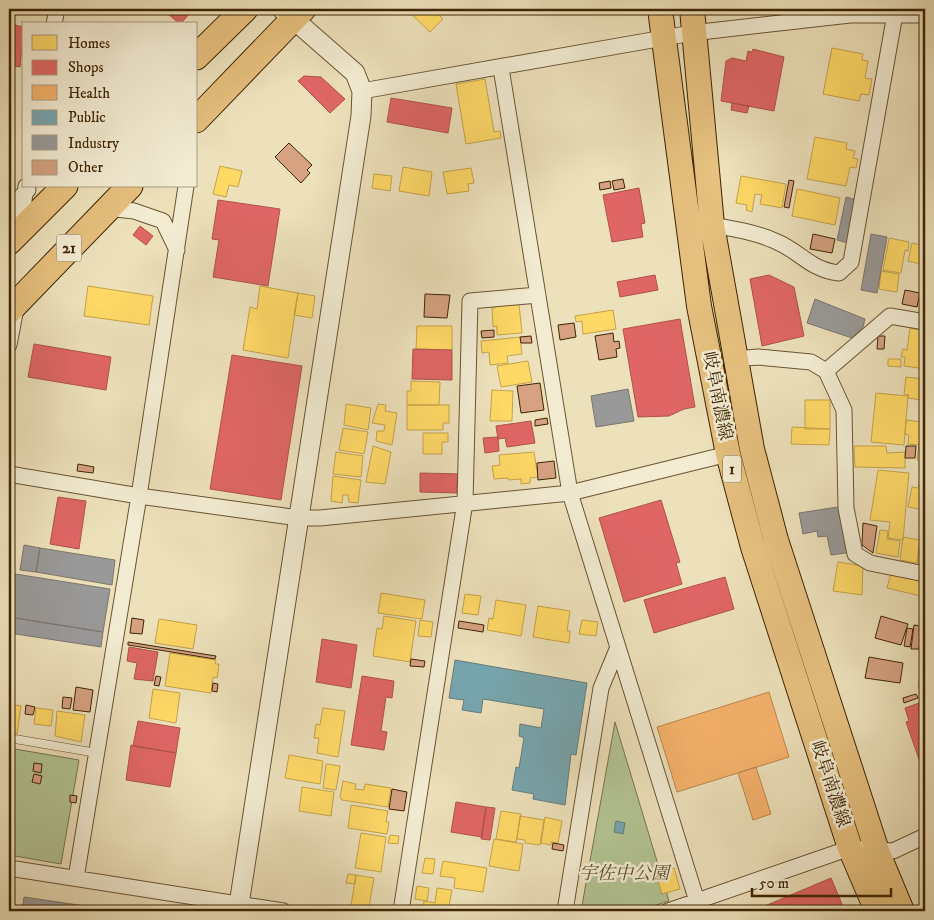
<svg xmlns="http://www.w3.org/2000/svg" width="934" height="920" font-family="'IM FELL DW Pica','Noto Serif JP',serif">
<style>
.green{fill:#b3c494;stroke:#78744c}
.homes{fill:#ffd966;stroke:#c5a348}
.shops{fill:#e06666;stroke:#af5248}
.health{fill:#f6b26b;stroke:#be874c}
.public{fill:#76a5af;stroke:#657e7b}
.industry{fill:#999;stroke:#7d766c}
.building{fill:#d6a282;stroke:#3d2403}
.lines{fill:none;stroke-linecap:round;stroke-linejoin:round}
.service-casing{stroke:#695331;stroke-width:9}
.minor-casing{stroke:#695331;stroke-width:17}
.tertiary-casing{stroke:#695331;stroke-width:21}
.primary-casing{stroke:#3d2403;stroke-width:26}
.trunk-casing{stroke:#3d2403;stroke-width:27}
.service{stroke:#f3ecd3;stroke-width:8}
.minor{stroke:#f3ecd3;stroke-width:15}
.tertiary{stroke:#f3ecd3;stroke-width:19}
.primary{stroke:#e6c07e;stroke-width:24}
.trunk{stroke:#e6c07e;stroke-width:25}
.labels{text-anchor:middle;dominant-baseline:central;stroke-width:5;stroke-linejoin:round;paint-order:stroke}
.shield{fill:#f3ecd3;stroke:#746041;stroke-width:1}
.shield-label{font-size:16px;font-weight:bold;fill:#3d2403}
.street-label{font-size:18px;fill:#3d2403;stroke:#f3ecd3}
.park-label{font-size:18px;font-style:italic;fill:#5a4c27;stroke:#f3ecd3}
</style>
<rect width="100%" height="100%" fill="#ede1bb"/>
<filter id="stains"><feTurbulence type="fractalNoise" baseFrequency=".004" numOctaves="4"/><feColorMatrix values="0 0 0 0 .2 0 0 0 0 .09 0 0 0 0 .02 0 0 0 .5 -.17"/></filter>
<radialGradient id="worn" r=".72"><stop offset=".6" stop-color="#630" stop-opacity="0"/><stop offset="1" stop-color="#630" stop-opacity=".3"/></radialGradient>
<path class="green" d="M615,722L669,901L637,911H581Z
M9,748L79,760L61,864L9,855Z"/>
<path class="homes" d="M406,9H433L443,19L430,32Z
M832,48L863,54L862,60L868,61L865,78L872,79L869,95L861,94L859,101L823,94Z
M485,79L494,132L500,131L501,138L466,144L456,84Z
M815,137L847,143L846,149L855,151L853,158L858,159L856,168L850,167L846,186L807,179Z
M220,166L242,171L238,187L229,185L226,197L213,194Z
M403,167L432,172L429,196L399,191Z
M471,168L474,183L468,184L469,191L447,194L443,172Z
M374,174L392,176L390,191L372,188Z
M741,176L786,184L782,208L760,204L762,195L755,194L752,212L746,210L747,205L736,203Z
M797,189L840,198L835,225L792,216Z
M889,238L909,242L908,251L905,250L901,273L883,270Z
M912,243L925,246V265L908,261Z
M881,271L899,274L897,292L879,289Z
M88,286L153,296L149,325L84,316Z
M260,286L298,293L288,358L243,350L250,307L257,309Z
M298,293L315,296L312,318L294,315Z
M519,304L522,333L497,335V326L493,327L492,308H495V306Z
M613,310L616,329L583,334L582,321L576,322L575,316Z
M417,326H452V350L416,349Z
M910,328L925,331V369L904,366L905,357H901L903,349L907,350Z
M520,337L522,354L507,356L508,363L490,365L489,352L482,353L481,341Z
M888,359H901V367L888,366Z
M528,361L532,382L501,387L497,366Z
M906,377L924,379L922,400L908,398L909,395L904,394Z
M411,381L440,382L439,405H407V391H411Z
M492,390L513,391L512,421H490Z
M876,393L908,396L904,445L871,442Z
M805,400H830V429H805Z
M346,404L371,408L368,430L344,425Z
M378,404L386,405L385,411L397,413L392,445L376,441L377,431H384L385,425L372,423Z
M407,405H449V423H443V430H407Z
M922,416H925V439H920Z
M906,420L922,422L920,445L908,444L909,435L905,434Z
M792,427L830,429L829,445L791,444Z
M343,428L368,432L364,454L339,450Z
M423,433H448V442H442V454H423Z
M919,445L925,446V461L917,460Z
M373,446L391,452L385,484L366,482Z
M854,446H886L887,453L905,452V468L855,467Z
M336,452L363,456L361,477L333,474Z
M534,452L538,477L530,478V483L521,484V479L509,480L508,478L494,479L492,466L500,465L499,455Z
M878,470L909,473L903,540L888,538L890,522L870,520Z
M333,476L361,480L358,503L349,502L348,495H343L342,503L331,501Z
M912,487L925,489V510L908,507Z
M880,530L888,531L887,539L900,541L898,557L876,553Z
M903,537L920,540L917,563L900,560Z
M920,540L925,539V564L917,563Z
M838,562L863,566L862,595L833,591Z
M891,573L925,581V597L887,588Z
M381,593L425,600L422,619L378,613Z
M465,594L481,596L478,615L462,613Z
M496,600L526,605L521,636L487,630L489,618L493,619Z
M538,606L570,611L567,631H570L569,643L533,637Z
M384,616L416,621L410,662L373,656L377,628L382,629Z
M159,619L197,625L193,649L155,643Z
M420,620L433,622L431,637L418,636Z
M582,620L598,622L596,636L579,634Z
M170,653L216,660L215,664H219L217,678L213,677L211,693L165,686Z
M921,668H925V689L918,687Z
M153,689L180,693L176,723L149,718Z
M9,704L21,706L17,734L9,733Z
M36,708L53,710L51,726L34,724Z
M323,708L345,711L338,757L317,753L319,738H314L316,724L320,725Z
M57,711L85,715L81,742L55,736Z
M289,755L323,761L320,784L285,778Z
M326,764L340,766L336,790L323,788Z
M343,781L356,784L355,789L364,790L365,784L391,788L388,807L342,800L340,797Z
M302,787L334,792L331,816L299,811Z
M351,805L388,811L386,822H389L387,834L348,828Z
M501,811L521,814L516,842L496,839Z
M520,816L544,820L540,845L525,843V840L517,839Z
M545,817L562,821L558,843L551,842V845L541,843Z
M361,833L386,837L381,872L355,868Z
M390,835L399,836L398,844L388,843Z
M494,839L523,844L519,871L489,866Z
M425,858L435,859L433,874L422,873Z
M443,861L487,868L483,892L454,888L455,878L440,876Z
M674,868L680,889L662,894L656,874Z
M348,874L356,875L355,884L346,883Z
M356,875L374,878L369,907H367L366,911L354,910L355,906L351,905Z
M417,886L429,888L427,901L415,899Z
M437,888L452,890L448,911H423L424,901L435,903Z
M9,889L15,890L14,911H9Z"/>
<path class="shops" d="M162,9H194L180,24Z
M9,24L24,27L20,67L9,65Z
M753,49L784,57L774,111L721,101L726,61L732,58L746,61L748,51L752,52Z
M304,76L321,77L345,99L330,113L298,81Z
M391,98L452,108L448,133L387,122Z
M732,103L749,106L747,113L731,110Z
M639,188L645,223L641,224L643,237L612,242L603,195Z
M218,200L280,209L268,286L213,277L219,240L212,239Z
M140,226L153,236L146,245L133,235Z
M655,275L658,290L620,297L617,282Z
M769,275L794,287L804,336L762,346L750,279Z
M680,319L695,407L684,409L669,416L638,417L623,329Z
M34,344L111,357L106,390L28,377Z
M413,349L452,350V380L412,379Z
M232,355L302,366L281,500L210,489Z
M531,421L535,443L507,447L505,438L498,439L496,426Z
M498,437L499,451L485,453L483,438Z
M420,473L462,474V482H457V493L420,492Z
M58,497L86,501L79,549L50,544Z
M661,500L680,562L676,563L682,584L624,602L599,518Z
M725,577L734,609L654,633L644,600Z
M322,639L357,645L351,688L316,682Z
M129,647L158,652L153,681L134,679L137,663L127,661Z
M362,676L394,681L392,698L386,697L381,731L387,732L384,750L351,745Z
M925,701V761L920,762L906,722L909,721L905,708Z
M138,721L180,728L176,753L133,746Z
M131,745L176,753L170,787L126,780Z
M456,802L486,807L482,837L451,832Z
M486,807L495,808L490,840L481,839Z
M831,878L845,911H753Z"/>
<path class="health" d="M769,692L789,757L677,792L657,727Z
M756,767L771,814L753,820L738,773Z"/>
<path class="public" d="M455,660L587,683L576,755L571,754L565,805L533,799L534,794L512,790L516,767L519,768L524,738L519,736L520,724L541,728L544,709L483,699L481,713L462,710L464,700L449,698Z
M616,821L625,823L623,834L614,832Z"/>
<path class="industry" d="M846,197L857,200L848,243L837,240Z
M871,234L887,237L877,293L861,290Z
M815,299L865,319L863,327L852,338L807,323Z
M628,389L634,421L596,427L591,396Z
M844,506L852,552L831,555L827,536L818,537L817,531L803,534L799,513Z
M24,545L40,548L36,572L20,570Z
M40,548L115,560L112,585L36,572Z
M9,573L110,589L103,632L9,617Z
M9,617L103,632L101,647L9,633Z
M24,897L119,911H22Z"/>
<path class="building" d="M289,143L312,165L307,170L310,173L301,183L275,157Z
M623,179L625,188L614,190L612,181Z
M789,180L794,181L789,208L784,207Z
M610,181L611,188L600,190L599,183Z
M813,234L835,239L832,253L810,249Z
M905,290L920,293L917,307L902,304Z
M425,294L450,295L447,318L424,317Z
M574,323L576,337L560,340L558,325Z
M494,330V337L482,338L481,331Z
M613,333L614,342L619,341L620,348L616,349L617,357L599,360L595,336Z
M531,336L532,343H521L520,337Z
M878,336H885L884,349H877Z
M540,383L544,410L521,413L517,386Z
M547,418L548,424L535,426V420Z
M906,446H916L915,458H905Z
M554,461L556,478L538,480L537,463Z
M78,464L94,467L93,473L77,471Z
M920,478H925V488L919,487Z
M863,523L877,526L873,553L862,545Z
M881,616L908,624L901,645L875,638Z
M132,618L144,620L142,634L130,633Z
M459,621L484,625L483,632L458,628Z
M914,625L922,626L919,649H911Z
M907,628L913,629L910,647L904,646Z
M128,642L216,656L215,659L128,645Z
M869,657L903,663L900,683L865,678Z
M411,659L425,661L424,667L410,666Z
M156,676L161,677L159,686L154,685Z
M213,683L218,684L217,692L212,691Z
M76,687L93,690L90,712L73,710Z
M916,694L918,698L904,703L903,698Z
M63,697L72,698L70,709L62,708Z
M26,705L35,707L33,715L25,714Z
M34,763L42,764L41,773L33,771Z
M34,774L42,776L40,784L32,782Z
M392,789L407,792L404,811L389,809Z
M70,795L77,796L76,803L70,802Z
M553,843L564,845L563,851L552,849Z"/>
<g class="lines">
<defs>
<path id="service" d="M9,738L97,753"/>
<path id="minor" d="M54,24L57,9
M501,68L570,493L700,911
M362,91L692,33L850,15H925
M9,207L28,190
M107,208L134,211L163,221L177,250
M712,225C734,229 755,232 775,241C800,251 810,270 839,273L851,262L895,14
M20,230L26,186
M9,345L17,303
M735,359L758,357L811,362L826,371L844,410L846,508L855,554L870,563L925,574
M826,371L890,316L925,322
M9,474L139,496L299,518H320L570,493L728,454
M9,868L283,911
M76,878L139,496L186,186
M401,911L465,502L470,301L538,295
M565,911L601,688L618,647
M668,911L850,848L893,851L925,836"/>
<path id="tertiary" d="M238,911L361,116L362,91L355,73L282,9"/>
<path id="primary" d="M660,9L699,306L728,454L753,547L850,848L877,911
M692,9L712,225L752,449L776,540L877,851L902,911"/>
<path id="trunk" d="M196,57L245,9
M196,120L303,9
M9,242L65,186
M9,311L130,186"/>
</defs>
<use href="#service" class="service-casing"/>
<use href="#minor" class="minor-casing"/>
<use href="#tertiary" class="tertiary-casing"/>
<use href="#primary" class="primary-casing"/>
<use href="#trunk" class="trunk-casing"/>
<use href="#service" class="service"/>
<use href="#minor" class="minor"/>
<use href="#tertiary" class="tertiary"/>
<use href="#primary" class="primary"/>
<use href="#trunk" class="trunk"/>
</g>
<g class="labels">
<g class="shield">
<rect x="56.5" y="234.5" width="25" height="27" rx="4"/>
<rect x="723" y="455.5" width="18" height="27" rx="4"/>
</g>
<g class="shield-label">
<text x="69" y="248">21</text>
<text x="732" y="469">1</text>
</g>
<g class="street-label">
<text transform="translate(717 396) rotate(79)">岐阜南濃線</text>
<text transform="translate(830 784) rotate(72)">岐阜南濃線</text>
</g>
<g class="park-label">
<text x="624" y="874">宇佐中公園</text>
</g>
</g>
<rect width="934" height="920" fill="none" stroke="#ede1bb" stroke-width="30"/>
<rect x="10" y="10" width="914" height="900" fill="none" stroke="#3d2403" stroke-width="2.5"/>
<rect x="15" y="15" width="904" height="890" fill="none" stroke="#3d2403"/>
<rect x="22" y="22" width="175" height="165" fill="#f3ecd3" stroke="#aa9c80"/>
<rect x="32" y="35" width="25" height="15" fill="#ffd966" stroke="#aa9c80"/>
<text x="68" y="48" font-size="15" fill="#3d2403">Homes</text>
<rect x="32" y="60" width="25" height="15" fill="#e06666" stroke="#aa9c80"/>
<text x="68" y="72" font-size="15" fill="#3d2403">Shops</text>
<rect x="32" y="85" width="25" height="15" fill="#f6b26b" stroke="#aa9c80"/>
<text x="68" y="98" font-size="15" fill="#3d2403">Health</text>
<rect x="32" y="110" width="25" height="15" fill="#76a5af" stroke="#aa9c80"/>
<text x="68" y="122" font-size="15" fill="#3d2403">Public</text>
<rect x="32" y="135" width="25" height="15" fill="#999999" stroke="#aa9c80"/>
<text x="68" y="148" font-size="15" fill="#3d2403">Industry</text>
<rect x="32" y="160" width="25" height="15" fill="#d6a282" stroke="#aa9c80"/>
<text x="68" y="172" font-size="15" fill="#3d2403">Other</text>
<path d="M752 888v8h139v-8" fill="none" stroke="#3d2403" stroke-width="2.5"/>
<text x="759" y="888" font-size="15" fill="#3d2403" stroke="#f3ecd3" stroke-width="4" paint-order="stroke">50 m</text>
<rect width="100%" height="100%" filter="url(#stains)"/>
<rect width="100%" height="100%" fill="url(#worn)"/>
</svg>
